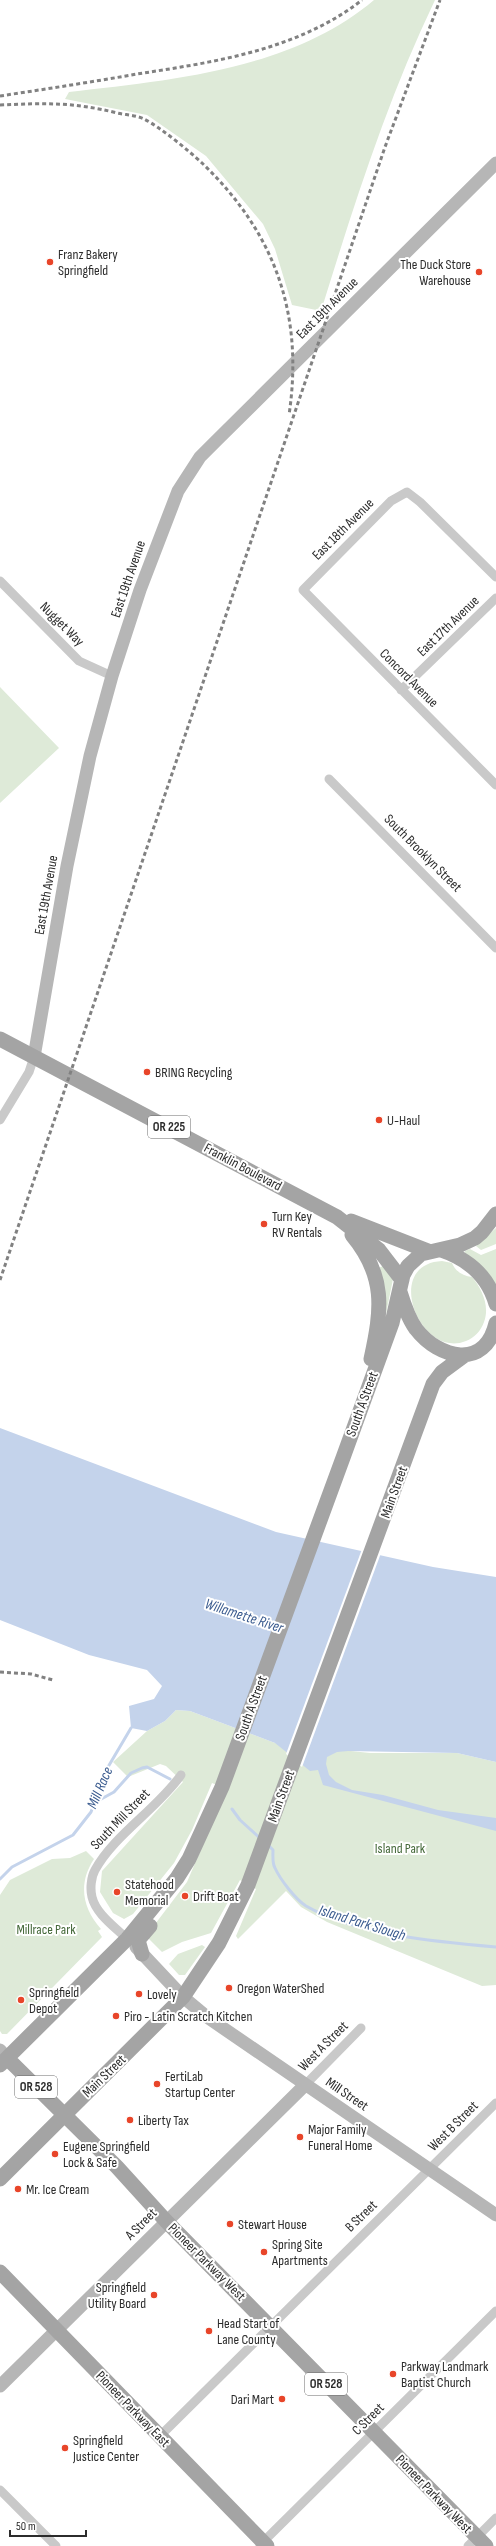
<svg xmlns="http://www.w3.org/2000/svg" width="496" height="2546" font-family="'Sofia Sans Condensed',sans-serif">
<style>
.green{fill:#deead8}
.water{fill:#c4d3eb}
.pier{fill:#fff}
.lines{fill:none;stroke-linecap:round;stroke-linejoin:round}
.stream{stroke:#c4d3eb;stroke-width:3}
.street{stroke:#c9c9c9;stroke-width:9}
.secondary{stroke:#b6b6b6;stroke-width:13}
.primary{stroke:#a4a4a4;stroke-width:15}
.rail{stroke:#818181;stroke-width:3;stroke-dasharray:4 3;stroke-linecap:butt}
.poi-dot{fill:#e84529;stroke:#fff;stroke-width:1.5}
.labels{text-anchor:middle;dominant-baseline:central;stroke-width:4;stroke-linejoin:round;paint-order:stroke}
.shield{fill:#fff;stroke:#6b6b6b;stroke-width:1}
.shield-label{font-size:13px;font-weight:bold;fill:#2c2c2c}
.poi-label{font-size:14px;fill:#2c2c2c;stroke:#fff;text-anchor:start}
.street-label{font-size:14px;fill:#2c2c2c;stroke:#fff}
.park-label{font-size:14px;fill:#446839;stroke:#fff}
.water-label{font-size:15px;font-style:italic;fill:#395a8e;stroke:#fff}
</style>
<rect width="100%" height="100%" fill="#fff"/>
<path class="green" d="M374,0H435C387,100 354,205 321,311L292,305L275,249L263,224L206,156L147,115L65,99L69,92C172,80 291,70 374,0Z
M0,687L59,748L0,803Z
M496,1228V1244L481,1250L476,1246Z
M470,1249L481,1255L496,1249V1284L464,1255L465,1251Z
M442,1261L452,1263C455,1271 463,1276 472,1277C482,1289 490,1306 484,1322C481,1331 474,1338 466,1341C420,1360 382,1264 442,1261Z
M383,1266L393,1279L385,1319L378,1268Z
M176,1710L190,1711L275,1743L370,1753H457L496,1762V1985L482,1986L327,1922L301,1907L286,1891L238,1939L236,1936L256,1889L240,1880L211,1933L182,1942L162,1952L146,1936L187,1882L227,1789L212,1783L192,1830L174,1863L133,1914L124,1919L113,1913L100,1892L102,1871L183,1782L166,1766L160,1764L128,1777L113,1762L147,1731L165,1721Z
M86,1851L94,1859C78,1883 82,1908 101,1929L98,1931L102,1937L7,2034H2L0,2031V1895L10,1880L52,1859L70,1858Z
M202,1945L205,1947L185,1975H179L169,1964L178,1954Z"/>
<path class="water" d="M0,1428L276,1532L433,1567L496,1577V1762L457,1753L348,1751L337,1752L327,1757L326,1764L329,1775L336,1782L352,1790L383,1795L438,1810L496,1818V1831L323,1785L318,1770L310,1771L275,1743L190,1711L176,1710L165,1721L147,1731L131,1728L129,1706L154,1699L162,1686L147,1670L89,1655L0,1620Z"/>
<path class="pier" d="M362,1549L381,1553L302,1767L286,1754Z"/>
<g class="lines">
<path class="stream" d="M94,1803L114,1792L131,1773L142,1768L147,1767L170,1779
M232,1809L240,1820L261,1839
M268,1845L273,1850C273,1855 272,1863 275,1868C280,1879 295,1899 306,1906C357,1935 438,1942 496,1947
M0,1879L12,1867L73,1835L91,1812L108,1767L131,1728"/>
<path class="street" d="M496,577L420,502L407,492L391,501L303,590L496,785
M0,581L79,661L112,676
M401,690L496,598
M329,779L496,948
M0,1120L29,1072L34,1057
M127,1939C115,1927 96,1914 92,1897C90,1889 91,1877 95,1870C114,1835 157,1809 181,1775
M305,2085L361,2028
M160,2436L496,2103
M0,2490L56,2546
M260,2545L496,2311
M468,2546L496,2518"/>
<path class="secondary" d="M34,1057L67,866L90,756L112,676L140,590L178,491L200,457L215,442L496,163
M136,1947L183,1997L207,2017L496,2215
M0,2050L7,2058
M0,2386L305,2085"/>
<path class="primary" d="M0,1039L337,1217L379,1250L402,1280
M351,1221L428,1251
M352,1235C386,1276 382,1309 371,1359
M441,1250C468,1259 488,1276 496,1304
M400,1292C404,1305 408,1318 416,1329C439,1359 485,1370 496,1323
M142,1954L138,1940L150,1926
M7,2058L117,2167L166,2221L486,2546
M0,2065L127,1939L177,1878L189,1859L222,1787L344,1455L392,1323L403,1275L408,1266L421,1254L460,1245L475,1238L482,1232L496,1214
M0,2179L183,1997L219,1943L248,1885L433,1384L442,1372L465,1355
M0,2272L267,2546"/>
<path class="rail" d="M0,96C46,89 92,82 137,74C215,62 298,50 362,0
M0,105C44,103 74,102 117,113C126,115 136,115 144,119C160,127 188,150 202,163C275,233 304,314 289,415
M0,1280L385,147L440,0
M0,1672L31,1674L53,1680"/>
</g>
<g class="poi-dot">
<circle cx="50" cy="262" r="4"/>
<circle cx="479" cy="272" r="4"/>
<circle cx="147" cy="1072" r="4"/>
<circle cx="379" cy="1120" r="4"/>
<circle cx="264" cy="1224" r="4"/>
<circle cx="117" cy="1892" r="4"/>
<circle cx="185" cy="1896" r="4"/>
<circle cx="229" cy="1988" r="4"/>
<circle cx="139" cy="1994" r="4"/>
<circle cx="21" cy="2000" r="4"/>
<circle cx="116" cy="2016" r="4"/>
<circle cx="157" cy="2084" r="4"/>
<circle cx="130" cy="2120" r="4"/>
<circle cx="300" cy="2137" r="4"/>
<circle cx="55" cy="2154" r="4"/>
<circle cx="18" cy="2189" r="4"/>
<circle cx="230" cy="2224" r="4"/>
<circle cx="264" cy="2252" r="4"/>
<circle cx="154" cy="2295" r="4"/>
<circle cx="209" cy="2331" r="4"/>
<circle cx="393" cy="2374" r="4"/>
<circle cx="282" cy="2399" r="4"/>
<circle cx="65" cy="2448" r="4"/>
</g>
<g class="labels">
<g class="shield">
<rect x="148" y="1116" width="42" height="22" rx="3"/>
<rect x="15" y="2076" width="42" height="22" rx="3"/>
<rect x="305" y="2373" width="42" height="22" rx="3"/>
</g>
<g class="shield-label">
<text x="169" y="1127">OR 225</text>
<text x="36" y="2087">OR 528</text>
<text x="326" y="2384">OR 528</text>
</g>
<g class="poi-label">
<text x="58" y="254">Franz Bakery<tspan x="58" dy="16">Springfield</tspan></text>
<text x="471" y="264" text-anchor="end">The Duck Store<tspan x="471" dy="16">Warehouse</tspan></text>
<text x="155" y="1072">BRING Recycling</text>
<text x="387" y="1120">U-Haul</text>
<text x="272" y="1216">Turn Key<tspan x="272" dy="16">RV Rentals</tspan></text>
<text x="125" y="1884">Statehood<tspan x="125" dy="16">Memorial</tspan></text>
<text x="193" y="1896">Drift Boat</text>
<text x="237" y="1988">Oregon WaterShed</text>
<text x="29" y="1992">Springfield<tspan x="29" dy="16">Depot</tspan></text>
<text x="147" y="1994">Lovely</text>
<text x="124" y="2016">Piro - Latin Scratch Kitchen</text>
<text x="165" y="2076">FertiLab<tspan x="165" dy="16">Startup Center</tspan></text>
<text x="138" y="2120">Liberty Tax</text>
<text x="308" y="2129">Major Family<tspan x="308" dy="16">Funeral Home</tspan></text>
<text x="63" y="2146">Eugene Springfield<tspan x="63" dy="16">Lock &amp; Safe</tspan></text>
<text x="26" y="2189">Mr. Ice Cream</text>
<text x="238" y="2224">Stewart House</text>
<text x="272" y="2244">Spring Site<tspan x="272" dy="16">Apartments</tspan></text>
<text x="146" y="2287" text-anchor="end">Springfield<tspan x="146" dy="16">Utility Board</tspan></text>
<text x="217" y="2323">Head Start of<tspan x="217" dy="16">Lane County</tspan></text>
<text x="401" y="2366">Parkway Landmark<tspan x="401" dy="16">Baptist Church</tspan></text>
<text x="274" y="2399" text-anchor="end">Dari Mart</text>
<text x="73" y="2440">Springfield<tspan x="73" dy="16">Justice Center</tspan></text>
</g>
<g class="street-label">
<text transform="translate(327 308) rotate(-45)">East 19th Avenue</text>
<text transform="translate(343 529) rotate(-45)">East 18th Avenue</text>
<text transform="translate(128 579) rotate(-71)">East 19th Avenue</text>
<text transform="translate(62 624) rotate(45)">Nugget Way</text>
<text transform="translate(448 626) rotate(-44)">East 17th Avenue</text>
<text transform="translate(409 678) rotate(45)">Concord Avenue</text>
<text transform="translate(423 853) rotate(45)">South Brooklyn Street</text>
<text transform="translate(46 895) rotate(-80)">East 19th Avenue</text>
<text transform="translate(243 1167) rotate(28)">Franklin Boulevard</text>
<text transform="translate(362 1404) rotate(-70)">South A Street</text>
<text transform="translate(394 1492) rotate(-70)">Main Street</text>
<text transform="translate(251 1708) rotate(-70)">South A Street</text>
<text transform="translate(281 1796) rotate(-70)">Main Street</text>
<text transform="translate(120 1819) rotate(-46)">South Mill Street</text>
<text transform="translate(323 2046) rotate(-45)">West A Street</text>
<text transform="translate(104 2076) rotate(-44)">Main Street</text>
<text transform="translate(347 2094) rotate(34)">Mill Street</text>
<text transform="translate(453 2126) rotate(-45)">West B Street</text>
<text transform="translate(361 2216) rotate(-44)">B Street</text>
<text transform="translate(141 2224) rotate(-45)">A Street</text>
<text transform="translate(207 2262) rotate(45)">Pioneer Parkway West</text>
<text transform="translate(133 2409) rotate(46)">Pioneer Parkway East</text>
<text transform="translate(368 2419) rotate(-45)">C Street</text>
<text transform="translate(434 2494) rotate(46)">Pioneer Parkway West</text>
</g>
<g class="park-label">
<text x="400" y="1848">Island Park</text>
<text x="46" y="1929">Millrace Park</text>
</g>
<g class="water-label">
<text transform="translate(244 1616) rotate(18)">Willamette River</text>
<text transform="translate(100 1788) rotate(-67)">Mill Race</text>
<text transform="translate(362 1923) rotate(17)">Island Park Slough</text>
</g>
</g>
<path d="M10 2530v6h76v-6" fill="none" stroke="#2c2c2c" stroke-width="2"/>
<text x="16" y="2530" font-size="12" fill="#2c2c2c" stroke="#ffffff" stroke-width="3" paint-order="stroke">50 m</text>
</svg>
